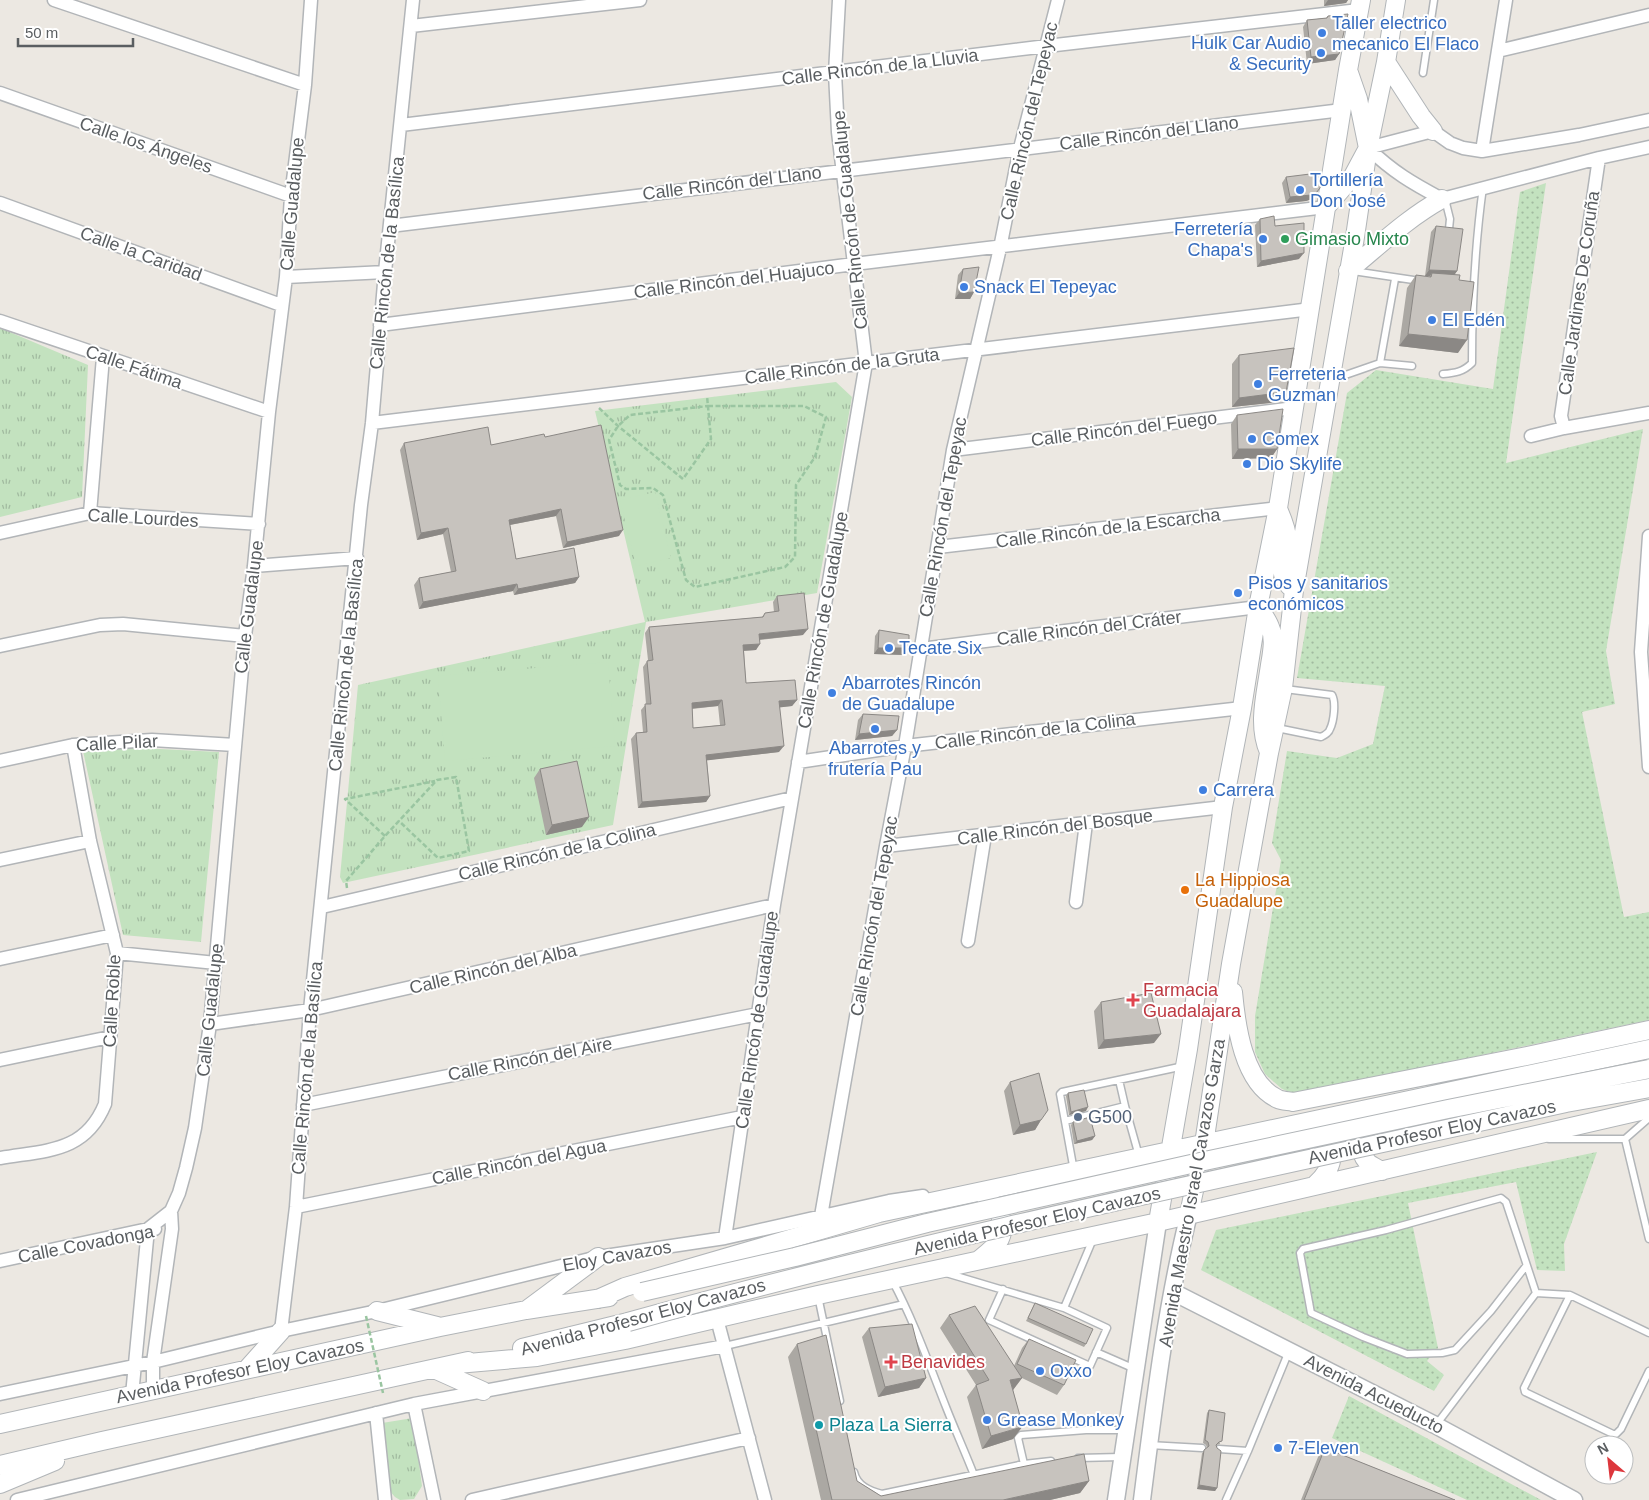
<svg xmlns="http://www.w3.org/2000/svg" width="1649" height="1500" font-family="Arial,sans-serif">
<style>
.grass{fill:url(#grass-dots)}
.park{fill:url(#park-tufts)}
.garden{fill:#c3e2bf}
.lines{fill:none;stroke-linecap:round;stroke-linejoin:round}
.service-casing{stroke:#b2b5b8;stroke-width:9}
.minor-casing{stroke:#b2b5b8;stroke-width:15}
.tertiary-casing{stroke:#b2b5b8;stroke-width:19}
.secondary-casing{stroke:#b1b5b8;stroke-width:20}
.path{stroke:#9ac5a1;stroke-width:2.5;stroke-dasharray:5 2.5;stroke-linecap:butt}
.service{stroke:#fff;stroke-width:6}
.minor{stroke:#fff;stroke-width:12}
.tertiary{stroke:#fff;stroke-width:16}
.secondary{stroke:#fff;stroke-width:18}
.secondary-bridge-casing{stroke:#b1b5b8;stroke-width:20;stroke-linecap:butt}
.path-bridge{stroke:#9ac5a1;stroke-width:2.5;stroke-dasharray:5 2.5;stroke-linecap:butt}
.secondary-bridge{stroke:#fff;stroke-width:18}
.wall{fill:#aba8a3;fill-rule:evenodd}
.shaded-wall{fill:#8b8885}
.building{fill:#c7c3be;stroke:#8b8885;fill-rule:evenodd}
.shop-dot{fill:#3f7fe0;stroke:#fff;stroke-width:2}
.leisure-dot{fill:#2e9e5b;stroke:#fff;stroke-width:2}
.food-dot{fill:#e8710a;stroke:#fff;stroke-width:2}
.health-dot{fill:#e0444e;stroke:#fff;stroke-width:2}
.service-dot{fill:#5c6f8a;stroke:#fff;stroke-width:2}
.culture-dot{fill:#0f9aa8;stroke:#fff;stroke-width:2}
.labels{text-anchor:middle;dominant-baseline:central;stroke-width:4;stroke-linejoin:round;paint-order:stroke}
.shop-label{font-size:18px;fill:#366cbe;stroke:#fff;text-anchor:start}
.street-label{font-size:18px;fill:#5a5e61;stroke:#fff}
.leisure-label{font-size:18px;fill:#27864d;stroke:#fff;text-anchor:start}
.food-label{font-size:18px;fill:#c56008;stroke:#fff;text-anchor:start}
.health-label{font-size:18px;fill:#be3a42;stroke:#fff;text-anchor:start}
.service-label{font-size:18px;fill:#4e5e75;stroke:#fff;text-anchor:start}
.culture-label{font-size:18px;fill:#0d838f;stroke:#fff;text-anchor:start}
</style>
<defs>
<pattern id="grass-dots" width="8" height="8" patternUnits="userSpaceOnUse" patternTransform="scale(1.25)"><rect width="8" height="8" fill="#c3e2bf"/><path d="M2 2h.1M6 6h.1" fill="none" stroke="#a1ba9f" stroke-width="1.8" stroke-linecap="round"/></pattern>
<pattern id="park-tufts" width="24" height="20" patternUnits="userSpaceOnUse" patternTransform="scale(1.25)"><rect width="24" height="20" fill="#c3e2bf"/><path d="M3 7l-1-3M5 7V3M7 7l1-3M15 17l-1-3M17 17v-4M19 17l1-3" fill="none" stroke="#a1ba9f"/></pattern>
</defs>
<rect width="100%" height="100%" fill="#ece8e2"/>
<path class="grass" d="M1546,183L1506,463L1643,429L1606,651L1615,704L1582,712L1624,917L1649,912V1020L1295,1094L1282,1089L1265,1074L1255,1052V1016L1281,860L1272,843L1287,751L1337,758L1373,744L1385,686L1297,678L1347,393L1376,370L1493,389L1520,192Z
M1597,1152L1564,1244L1565,1271L1537,1270L1516,1182L1408,1203L1438,1348L1427,1361L1444,1375L1434,1391L1201,1270L1216,1230Z
M1349,1396L1541,1500H1467L1332,1438Z"/>
<path class="park" d="M0,328L88,365L82,497L0,517Z
M836,382L852,397L817,593L646,622L613,825L343,883L340,877L358,685L645,622L595,411Z
M120,747L219,752L201,942L123,935L83,751Z
M413,1418L422,1486L414,1499L400,1500L395,1497L387,1488L382,1423Z"/>
<path class="garden" d="M655,492L671,558L636,566L620,500Z
M608,662L615,746L445,761L438,676Z"/>
<g class="lines">
<defs>
<path id="service" d="M1423,73L1434,0
M1445,199L1450,219L1449,229
M1353,271L1420,281
M1380,363L1395,279
M1443,374C1455,373 1463,372 1472,363C1472,304 1475,245 1483,187
M1331,380L1380,363L1412,366
M1277,728L1321,737C1325,735 1329,733 1330,729C1334,721 1336,702 1332,695L1285,689
M1119,1080L1125,1106
M1065,1121L1125,1106L1139,1156
M1549,1139H1625L1649,1118
M1625,1139L1649,1239
M1074,1171L1060,1094L1062,1092L1184,1066
M1526,1266L1491,1311L1455,1350L1442,1353L1407,1354L1363,1337L1311,1313L1300,1253L1303,1249L1386,1230L1501,1198L1506,1202L1536,1293
M946,1273L1064,1308L1093,1239
M892,1280C914,1321 929,1364 946,1407C955,1430 965,1452 974,1475
M1003,1289L989,1320L1090,1366L1107,1328L1064,1308
M1536,1293L1570,1295L1649,1333
M1570,1295L1524,1388L1525,1392L1613,1434H1616L1621,1429L1649,1371
M818,1296L840,1401
M725,1346L904,1304
M1096,1352L1135,1369
M1436,1425L1536,1293
M1149,1445L1202,1448
M1219,1449L1248,1451
M1078,1458L1121,1457
M1024,1464L1018,1438L1021,1435L1086,1430H1126
M854,1472C857,1486 870,1491 882,1494L1024,1464L1051,1461
M1226,1500L1248,1451L1289,1351"/>
<path id="minor" d="M54,0L305,85
M411,26L640,0
M1498,51L1649,15
M0,93L291,196
M401,125L1047,46L1359,10
M1368,148C1393,172 1412,183 1442,199L1599,158L1649,147
M1368,148L1433,131L1450,143L1463,148L1482,151L1579,135L1649,120
M1482,151L1506,0
M0,203L281,305
M390,226L1342,110
M286,277L385,272
M0,321L269,412
M380,325L854,264L1326,207
M372,423L1311,309
M1564,428L1561,416L1599,158
M1531,436L1564,428L1649,413
M953,450L1294,408
M90,513L103,357
M0,533L90,513L259,524
M1649,536L1641,652L1649,767
M938,547L1278,508
M254,566L357,558
M0,646L100,625L123,624L245,636
M921,649L1258,607
M0,761L73,745L152,740L235,745
M798,762L905,746L1242,708
M886,846L1223,807
M0,860L90,841
M1076,902L1086,823
M322,907L792,798
M968,941L985,835
M117,953L216,963
M0,959L113,935
M210,1024L310,1010L774,905
M0,1060L110,1037
M303,1105L758,1014
M0,1158C46,1150 85,1153 105,1104L117,953L90,841L73,745
M296,1207L742,1117
M821,1216L886,846L905,746L953,450L1000,248L1020,148L1058,0
M725,1238L774,905L866,363L838,132L835,73L839,0
M0,1261L148,1229H155
M717,1319L765,1500
M281,1331L296,1207L310,1010L361,505L372,423L385,272L413,0
M153,1390V1362L172,1229L171,1211L179,1193L186,1168L195,1128L210,1024L245,636L254,566L269,412L286,277L291,196L305,85L311,0
M0,1394L153,1362L281,1331L377,1311L598,1257L725,1238L889,1201L923,1196
M132,1395L148,1229L171,1211
M414,1404L434,1500
M376,1413L385,1500
M17,1500L414,1404L725,1346
M472,1500L749,1438"/>
<path id="tertiary" d="M1173,1292L1435,1425L1574,1500
M1116,1500L1158,1222
M1142,1500C1154,1406 1166,1306 1189,1214"/>
<path id="secondary" d="M1386,62L1421,116L1433,131
M1326,207L1353,176L1368,148L1358,99L1349,73
M1348,271C1380,245 1406,219 1442,199
M1278,509C1282,518 1287,529 1287,539C1288,560 1273,574 1294,590
M1258,607C1262,613 1267,619 1270,627C1275,639 1272,653 1270,665C1266,694 1257,725 1269,752
M1233,992C1236,1025 1243,1083 1278,1099C1282,1101 1289,1101 1293,1102L1527,1056L1649,1030
M1369,1115C1356,1127 1357,1150 1368,1163C1372,1166 1378,1169 1382,1171
M1313,1126C1338,1143 1337,1166 1315,1185
M1189,1214L1204,1144L1231,964L1269,753L1283,688L1294,590L1355,237L1368,148L1386,62L1396,0
M1158,1222L1188,1049L1223,807L1242,708L1258,607L1278,508L1348,70L1361,0
M980,1259C986,1254 993,1249 998,1242C1007,1229 1001,1206 987,1200
M598,1299L625,1287L879,1213L1649,1049
M528,1309L598,1257
M377,1311L437,1326
M522,1348L628,1322
M457,1364L537,1357L625,1340L818,1295L1158,1222L1649,1109
M248,1368L281,1331
M434,1369L483,1391
M0,1424L440,1327L526,1310L609,1297
M0,1465L102,1441L468,1361
M0,1484L55,1461"/>
</defs>
<use href="#service" class="service-casing"/>
<use href="#minor" class="minor-casing"/>
<use href="#tertiary" class="tertiary-casing"/>
<use href="#secondary" class="secondary-casing"/>
<path class="path" d="M708,406H804L826,417L815,457L796,485L795,557L785,567L695,587L686,580L663,495L653,488L626,489L620,485L609,440L618,426L630,415Z
M599,408L618,426L683,479L711,439L707,396
M385,836L345,799L435,781
M347,888L346,881L385,836L437,780L456,777L469,851L438,858L399,821"/>
<use href="#service" class="service"/>
<use href="#minor" class="minor"/>
<use href="#tertiary" class="tertiary"/>
<use href="#secondary" class="secondary"/>
<defs>
<path id="secondary-bridge" d="M642,1292L795,1257L927,1223L1200,1162L1448,1109L1649,1069
M628,1322C937,1236 1253,1172 1566,1103L1649,1088"/>
</defs>
<use href="#secondary-bridge" class="secondary-bridge-casing"/>
<path class="path-bridge" d="M366,1316L383,1393"/>
<use href="#secondary-bridge" class="secondary-bridge"/>
</g>
<path class="wall" d="M1324,0H1348L1346,3L1324,6Z
M1328,16L1339,54L1335,60L1307,64L1303,27L1307,20L1326,18Z
M1286,177L1316,194L1312,199L1306,201L1286,203L1282,183Z
M1260,219L1275,226L1299,259L1257,267L1255,225Z
M1436,226L1457,271L1454,275L1459,280L1458,353L1399,346L1407,288L1416,275L1429,277L1430,276H1425L1431,232Z
M963,269L974,292L970,299H955L958,275Z
M1239,355L1286,392L1280,402L1232,407V364Z
M1237,415L1277,449L1271,458L1232,459L1231,424Z
M545,437L619,536L563,548L556,516L510,525L516,559L579,577L575,583L514,595L513,591L419,609L414,585L419,578L451,572L443,534L417,540L400,450L404,443L491,445Z
M777,596L803,635L760,640L756,650L744,651L746,683L797,700L792,706L780,707L779,752L707,760L710,796L706,802L638,808L631,739L636,733L643,732L641,710L646,704L643,667L648,660L645,633L649,627L762,617L765,613L774,612L773,602ZM718,706L720,725L693,728L692,709Z
M879,630L909,648L905,655L874,654L875,636Z
M863,714L897,730L892,736L855,740L858,720Z
M540,769L582,827L546,835L534,778Z
M1101,1002L1154,1043L1098,1049L1094,1011Z
M1010,1082L1041,1120L1035,1130L1013,1135L1004,1091Z
M1068,1093L1086,1111L1069,1115L1066,1096Z
M1073,1122L1095,1136L1092,1140L1074,1144L1071,1125Z
M1035,1303L1086,1344L1084,1347L1026,1321Z
M949,1315L1014,1366L1022,1348L1029,1339L1064,1385L1057,1395L1022,1378L1013,1390L1022,1427L1013,1439L982,1449L967,1397L976,1385L940,1328Z
M869,1328L926,1378L919,1388L878,1397L862,1337Z
M797,1344L857,1481L881,1496L1089,1481L1080,1493L1050,1500H821L788,1357Z
M1209,1410L1220,1444L1216,1445L1217,1488L1215,1491L1197,1489L1202,1453L1207,1448L1206,1445L1203,1443L1207,1413Z
M1325,1448L1455,1500H1301L1318,1457Z"/>
<path class="shaded-wall" d="M1328,0H1348L1346,3L1324,6Z
M1339,54L1335,60L1307,64L1311,57Z
M1320,188L1312,199L1306,201L1286,203L1290,197Z
M1304,253L1299,259L1257,267L1261,261Z
M1429,270L1457,271L1453,277L1432,273L1430,276H1425Z
M974,292L970,299H955L959,293Z
M1408,334L1467,340L1458,353L1399,346Z
M1286,392L1280,402L1232,407L1239,398Z
M1238,449H1277L1271,458L1232,459Z
M561,509L556,516L504,526L509,520Z
M448,528L443,534L417,540L421,533Z
M623,530L619,536L563,548L567,542Z
M579,577L575,583L514,595L518,589Z
M517,584L513,591L419,609L423,602Z
M808,629L803,635L755,640L759,634Z
M760,644L756,650L739,651L743,645Z
M878,648H909L905,655L874,654Z
M722,700L718,706L687,709L692,703Z
M797,700L792,706L775,708L779,701Z
M897,730L892,736L855,740L859,734Z
M784,746L779,752L702,761L706,755Z
M710,796L706,802L638,808L642,802Z
M589,817L582,827L546,835L552,825Z
M1161,1034L1154,1043L1098,1049L1104,1040Z
M1088,1107L1086,1111L1069,1115L1071,1112Z
M1041,1120L1035,1130L1013,1135L1020,1125Z
M1095,1136L1092,1140L1074,1144L1077,1141Z
M926,1378L919,1388L878,1397L885,1387Z
M1022,1378L1013,1390L1010,1380Z
M1022,1427L1013,1439L982,1449L991,1436Z
M1089,1481L1080,1493L1050,1500H1003Z
M1199,1485L1217,1488L1215,1491L1197,1489Z"/>
<path class="building" d="M1348,14L1339,54L1311,57L1307,20L1327,18L1328,16Z
M1318,173L1321,180L1320,188L1316,193L1311,195L1290,197L1286,177Z
M1274,216L1275,226L1304,223V253L1261,261L1260,219Z
M1436,226L1463,229L1457,271L1429,270Z
M979,267L974,292L959,293L963,269Z
M1432,273L1460,275L1459,280L1474,282L1467,340L1408,334L1416,275L1431,277Z
M1294,348L1286,392L1239,398V355Z
M1283,409L1277,449H1238L1237,415Z
M601,425L623,530L567,542L561,509L509,520L516,559L574,548L579,577L518,589L517,584L423,602L419,578L456,571L448,528L421,533L404,443L488,427L491,445L544,434L545,437Z
M804,593L808,629L759,634L760,644L743,645L746,683L795,680L797,700L779,701L784,746L706,755L710,796L642,802L636,733L647,732L645,704H651L647,661L653,660L649,627L763,617L765,613L779,611L777,596ZM722,700L725,725L693,728L692,703Z
M879,630L909,635V648H878Z
M863,714L899,716L897,730L859,734Z
M577,761L589,817L552,825L540,769Z
M1151,993L1161,1034L1104,1040L1101,1002Z
M1039,1073L1048,1110L1041,1120L1020,1125L1010,1082Z
M1084,1090L1088,1107L1071,1112L1068,1093Z
M1090,1117L1095,1136L1077,1141L1073,1122Z
M1035,1303L1093,1329L1086,1344L1028,1318Z
M975,1306L1022,1378L1010,1380L1022,1423V1427L991,1436L976,1385L989,1380L949,1315Z
M912,1324L926,1378L885,1387L869,1328Z
M826,1335L857,1481L881,1496L1084,1454L1089,1481L1003,1500H832L797,1344Z
M1029,1339L1076,1360L1064,1385L1017,1364Z
M1209,1410L1225,1413L1222,1441L1219,1442L1216,1445L1217,1448L1221,1451L1217,1488L1199,1485L1204,1450L1209,1446L1208,1442L1205,1440Z
M1325,1448L1455,1500H1304Z"/>
<g class="shop-dot">
<circle cx="1322" cy="33" r="5"/>
<circle cx="1321" cy="53" r="5"/>
<circle cx="1300" cy="190" r="5"/>
<circle cx="1263" cy="239" r="5"/>
<circle cx="964" cy="287" r="5"/>
<circle cx="1432" cy="320" r="5"/>
<circle cx="1258" cy="384" r="5"/>
<circle cx="1252" cy="439" r="5"/>
<circle cx="1247" cy="464" r="5"/>
<circle cx="1238" cy="593" r="5"/>
<circle cx="889" cy="648" r="5"/>
<circle cx="832" cy="693" r="5"/>
<circle cx="875" cy="729" r="5"/>
<circle cx="1203" cy="790" r="5"/>
<circle cx="1040" cy="1371" r="5"/>
<circle cx="987" cy="1420" r="5"/>
<circle cx="1278" cy="1448" r="5"/>
</g>
<circle class="leisure-dot" cx="1285" cy="239" r="5"/>
<circle class="food-dot" cx="1185" cy="890" r="5"/>
<g class="health-dot">
<path d="M1130.5 992.5h5v5h5v5h-5v5h-5v-5h-5v-5h5z"/>
<path d="M888.5 1354.5h5v5h5v5h-5v5h-5v-5h-5v-5h5z"/>
</g>
<circle class="service-dot" cx="1078" cy="1117" r="5"/>
<circle class="culture-dot" cx="819" cy="1425" r="5"/>
<g class="labels">
<g class="shop-label">
<text x="1332" y="23">Taller electrico<tspan x="1332" dy="21">mecanico El Flaco</tspan></text>
<text x="1311" y="43" text-anchor="end">Hulk Car Audio<tspan x="1311" dy="21">&amp; Security</tspan></text>
<text x="1310" y="180">Tortillería<tspan x="1310" dy="21">Don José</tspan></text>
<text x="1253" y="229" text-anchor="end">Ferretería<tspan x="1253" dy="21">Chapa's</tspan></text>
<text x="974" y="287">Snack El Tepeyac</text>
<text x="1442" y="320">El Edén</text>
<text x="1268" y="374">Ferreteria<tspan x="1268" dy="21">Guzman</tspan></text>
<text x="1262" y="439">Comex</text>
<text x="1257" y="464">Dio Skylife</text>
<text x="1248" y="583">Pisos y sanitarios<tspan x="1248" dy="21">económicos</tspan></text>
<text x="899" y="648">Tecate Six</text>
<text x="842" y="683">Abarrotes Rincón<tspan x="842" dy="21">de Guadalupe</tspan></text>
<text x="875" y="748" text-anchor="middle">Abarrotes y<tspan x="875" dy="21">frutería Pau</tspan></text>
<text x="1213" y="790">Carrera</text>
<text x="1050" y="1371">Oxxo</text>
<text x="997" y="1420">Grease Monkey</text>
<text x="1288" y="1448">7-Eleven</text>
</g>
<g class="street-label">
<text transform="translate(880 67) rotate(-7)">Calle Rincón de la Lluvia</text>
<text transform="translate(1029 121) rotate(-77)">Calle Rincón del Tepeyac</text>
<text transform="translate(1149 133) rotate(-7)">Calle Rincón del Llano</text>
<text transform="translate(146 145) rotate(19)">Calle los Ángeles</text>
<text transform="translate(732 183) rotate(-7)">Calle Rincón del Llano</text>
<text transform="translate(292 204) rotate(-85)">Calle Guadalupe</text>
<text transform="translate(850 220) rotate(-96)">Calle Rincón de Guadalupe</text>
<text transform="translate(141 254) rotate(20)">Calle la Caridad</text>
<text transform="translate(387 263) rotate(-84)">Calle Rincón de la Basílica</text>
<text transform="translate(734 280) rotate(-7)">Calle Rincón del Huajuco</text>
<text transform="translate(1579 293) rotate(-82)">Calle Jardines De Coruña</text>
<text transform="translate(842 366) rotate(-7)">Calle Rincón de la Gruta</text>
<text transform="translate(134 367) rotate(19)">Calle Fátima</text>
<text transform="translate(1124 429) rotate(-7)">Calle Rincón del Fuego</text>
<text transform="translate(943 517) rotate(-80)">Calle Rincón del Tepeyac</text>
<text transform="translate(143 518) rotate(3)">Calle Lourdes</text>
<text transform="translate(1108 528) rotate(-7)">Calle Rincón de la Escarcha</text>
<text transform="translate(249 607) rotate(-83)">Calle Guadalupe</text>
<text transform="translate(823 620) rotate(-80)">Calle Rincón de Guadalupe</text>
<text transform="translate(1089 628) rotate(-7)">Calle Rincón del Cráter</text>
<text transform="translate(346 665) rotate(-84)">Calle Rincón de la Basílica</text>
<text transform="translate(1035 731) rotate(-7)">Calle Rincón de la Colina</text>
<text transform="translate(117 743) rotate(-3)">Calle Pilar</text>
<text transform="translate(1055 827) rotate(-7)">Calle Rincón del Bosque</text>
<text transform="translate(557 852) rotate(-13)">Calle Rincón de la Colina</text>
<text transform="translate(874 916) rotate(-80)">Calle Rincón del Tepeyac</text>
<text transform="translate(493 969) rotate(-13)">Calle Rincón del Alba</text>
<text transform="translate(112 1001) rotate(-87)">Calle Roble</text>
<text transform="translate(210 1010) rotate(-84)">Calle Guadalupe</text>
<text transform="translate(757 1020) rotate(-82)">Calle Rincón de Guadalupe</text>
<text transform="translate(530 1059) rotate(-11)">Calle Rincón del Aire</text>
<text transform="translate(307 1068) rotate(-85)">Calle Rincón de la Basílica</text>
<text transform="translate(1432 1132) rotate(-12)">Avenida Profesor Eloy Cavazos</text>
<text transform="translate(519 1162) rotate(-11)">Calle Rincón del Agua</text>
<text transform="translate(1192 1193) rotate(-80)">Avenida Maestro Israel Cavazos Garza</text>
<text transform="translate(1037 1221) rotate(-13)">Avenida Profesor Eloy Cavazos</text>
<text transform="translate(86 1244) rotate(-11)">Calle Covadonga</text>
<text transform="translate(617 1256) rotate(-10)">Eloy Cavazos</text>
<text transform="translate(643 1317) rotate(-15)">Avenida Profesor Eloy Cavazos</text>
<text transform="translate(240 1371) rotate(-12)">Avenida Profesor Eloy Cavazos</text>
<text transform="translate(1374 1394) rotate(27)">Avenida Acueducto</text>
</g>
<g class="leisure-label">
<text x="1295" y="239">Gimasio Mixto</text>
</g>
<g class="food-label">
<text x="1195" y="880">La Hippiosa<tspan x="1195" dy="21">Guadalupe</tspan></text>
</g>
<g class="health-label">
<text x="1143" y="990">Farmacia<tspan x="1143" dy="21">Guadalajara</tspan></text>
<text x="901" y="1362">Benavides</text>
</g>
<g class="service-label">
<text x="1088" y="1117">G500</text>
</g>
<g class="culture-label">
<text x="829" y="1425">Plaza La Sierra</text>
</g>
</g>
<g transform="translate(1609 1460) rotate(332)"><circle r="24" fill="#ffffff" stroke="#bdbfc0"/>
<path d="M0-4L9 19L0 12L-9 19Z" fill="#dd373c"/>
<text y="-8" font-size="14" font-weight="bold" text-anchor="middle" fill="#5a5e61">N</text>
</g>
<path d="M18 38v8h115v-8" fill="none" stroke="#5a5e61" stroke-width="2.5"/>
<text x="25" y="38" font-size="15" fill="#5a5e61" stroke="#ffffff" stroke-width="4" paint-order="stroke">50 m</text>
</svg>
